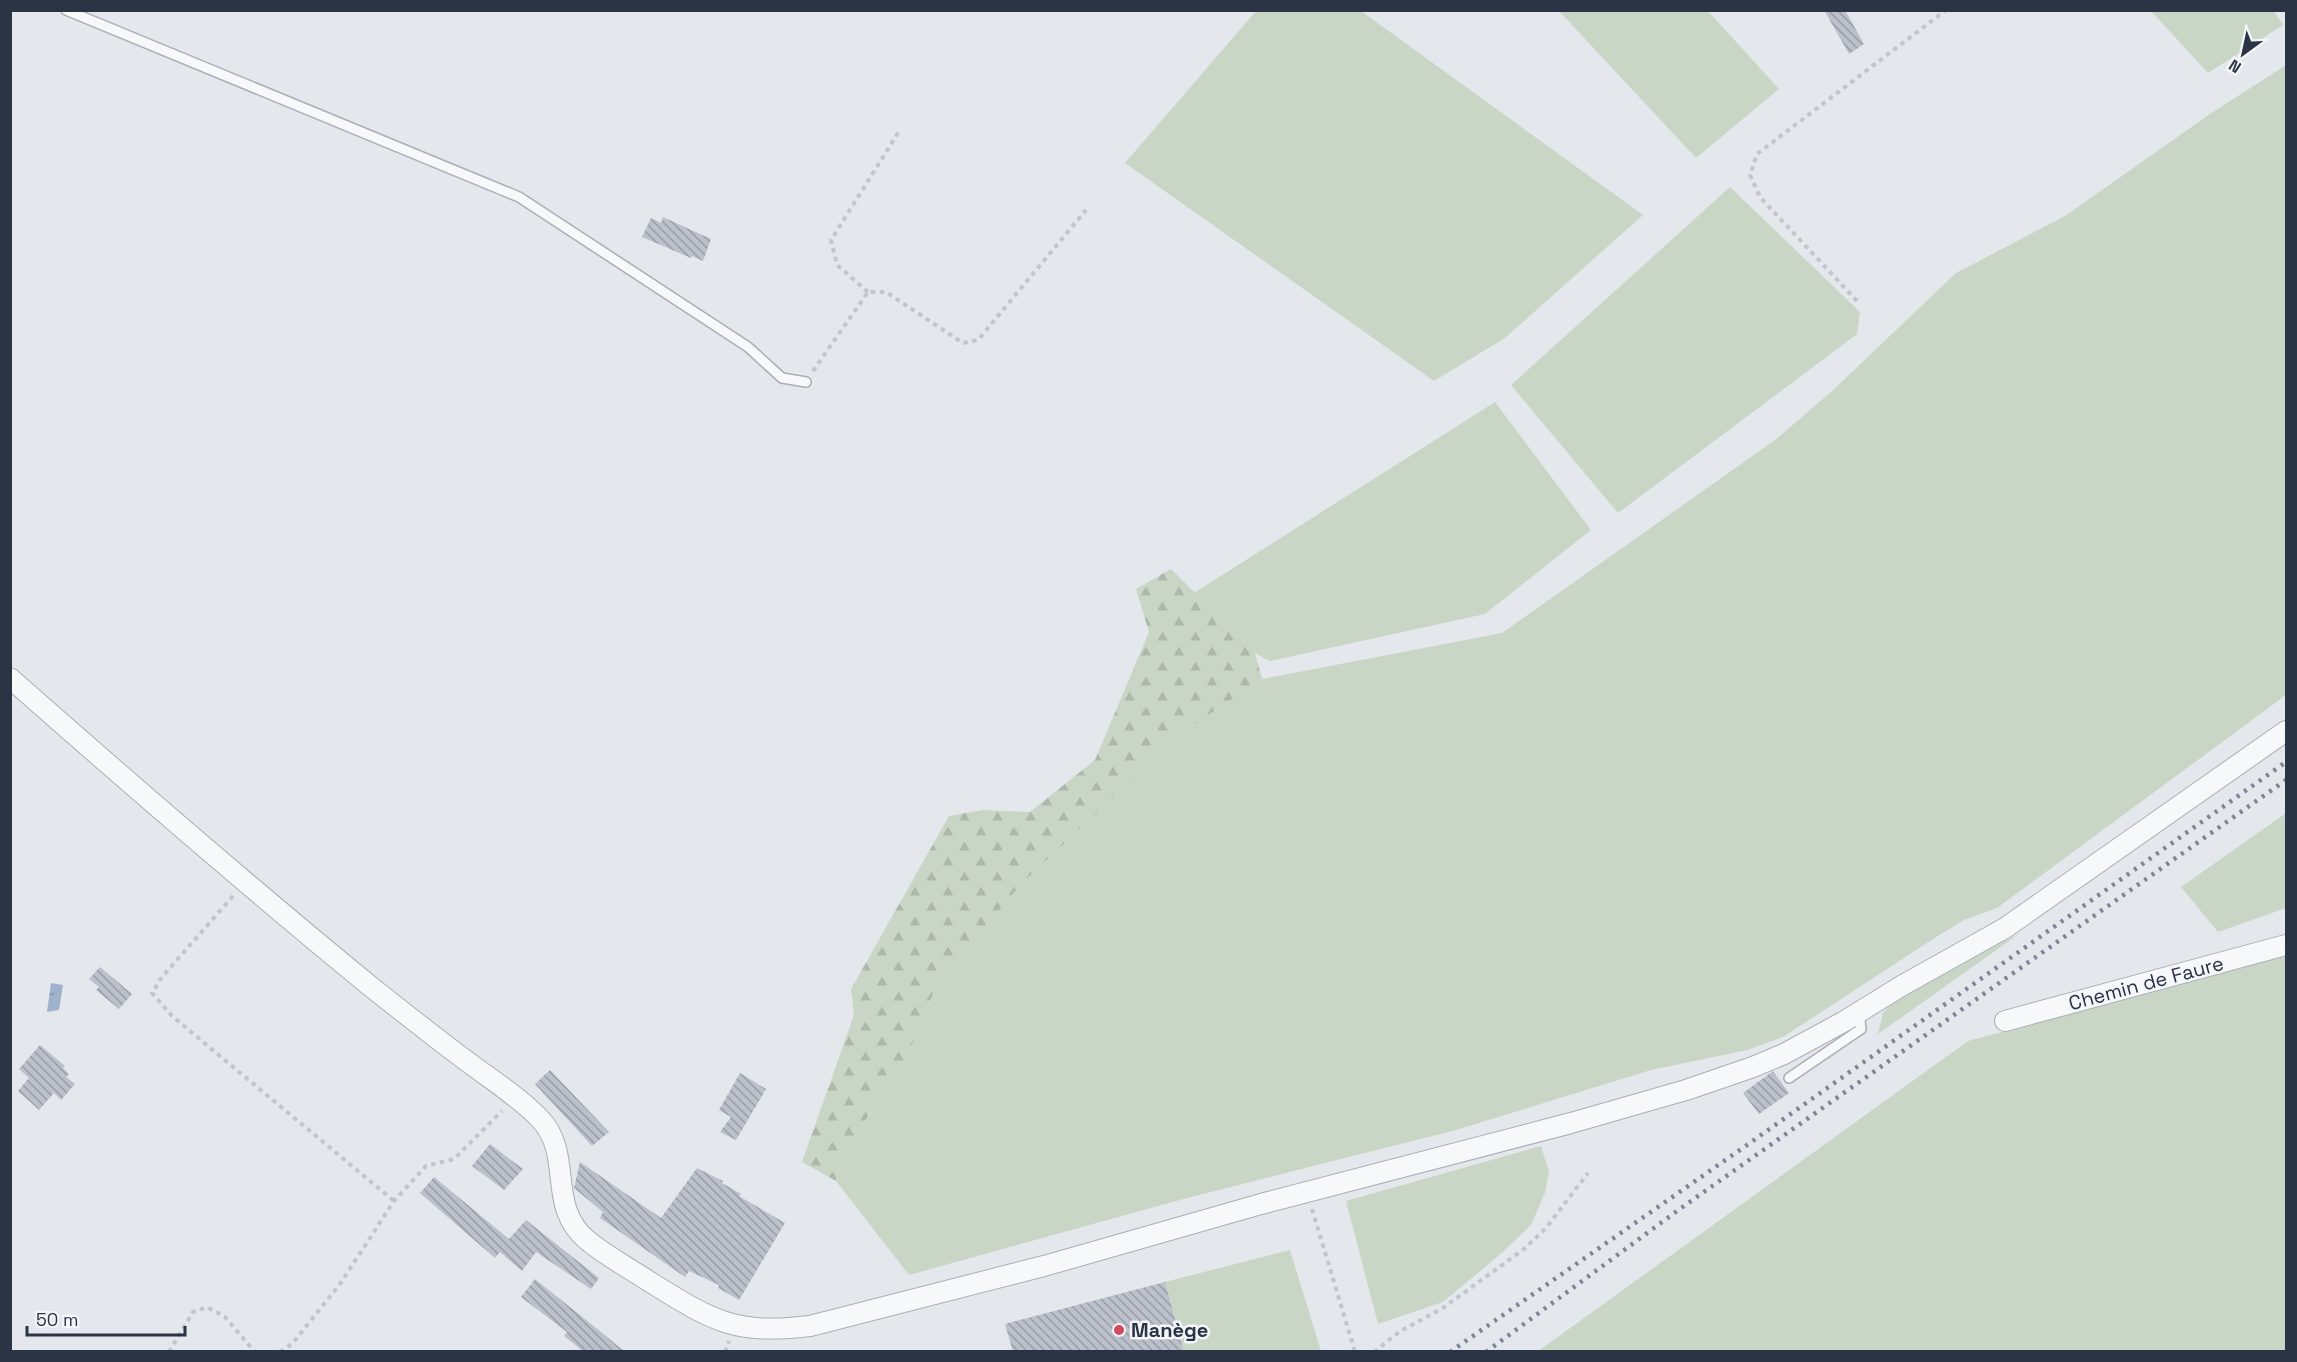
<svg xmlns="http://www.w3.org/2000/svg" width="2297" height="1362" font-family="'Space Grotesk',sans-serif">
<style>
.grass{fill:#c9d6c5}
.forest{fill:url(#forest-firs)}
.water{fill:url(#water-ripples)}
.building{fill:url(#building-back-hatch)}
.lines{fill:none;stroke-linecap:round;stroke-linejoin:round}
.service-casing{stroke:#a9aeb7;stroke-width:12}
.minor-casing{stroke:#a9aeb7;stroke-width:22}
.path{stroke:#c2c5cb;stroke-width:4;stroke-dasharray:4.5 4.5;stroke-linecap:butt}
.service{stroke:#f7f8fa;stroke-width:9}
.minor{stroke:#f7f8fa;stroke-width:20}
.rail{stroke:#7d8696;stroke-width:4.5;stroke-dasharray:3 6;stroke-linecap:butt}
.poi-dot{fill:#d1495b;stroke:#f4f6f9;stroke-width:2}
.labels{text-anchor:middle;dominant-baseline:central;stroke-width:5;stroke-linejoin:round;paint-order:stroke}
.street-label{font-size:20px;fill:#2b3445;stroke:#f4f6f9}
.poi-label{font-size:20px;font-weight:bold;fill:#2b3445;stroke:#f4f6f9;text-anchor:start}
</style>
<defs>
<pattern id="forest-firs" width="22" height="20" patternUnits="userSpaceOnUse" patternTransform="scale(1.5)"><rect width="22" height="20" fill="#c9d6c5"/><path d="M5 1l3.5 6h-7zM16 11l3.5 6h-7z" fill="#adb8ab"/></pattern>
<pattern id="water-ripples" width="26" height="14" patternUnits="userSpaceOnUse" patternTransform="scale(1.5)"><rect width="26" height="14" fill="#9fb4cc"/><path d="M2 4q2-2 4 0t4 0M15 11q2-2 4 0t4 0" fill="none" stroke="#8293a7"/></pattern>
<pattern id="building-back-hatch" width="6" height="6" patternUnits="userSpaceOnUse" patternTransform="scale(1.5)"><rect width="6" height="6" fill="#bbc0ca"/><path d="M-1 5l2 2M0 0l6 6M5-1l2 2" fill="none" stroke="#989da6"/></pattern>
</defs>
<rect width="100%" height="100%" fill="#e4e7ec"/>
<path class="grass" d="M1256,11H1361L1643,215L1505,338L1434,381L1125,163Z
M1559,11H1708L1779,89L1696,158Z
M2151,11H2274L2283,25L2208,73Z
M2286,65V695L1997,908L1964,920L1933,939L1783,1037L1747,1050L1651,1070L1456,1130L1187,1198L909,1275L836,1181L839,1161L906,1058L938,982L1023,882L1192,724L1262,679L1502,633L1775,440L1831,392L1956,273L2065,216L2210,114Z
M1730,187L1860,312L1857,334L1618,513L1511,385Z
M1495,402L1591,530L1485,614L1270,661L1255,653L1194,593Z
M2286,813V908L2218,932L2181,887Z
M2019,934L1878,1034L1883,1013L1891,1004L1944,969Z
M2286,956V1351L1537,1352L1968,1041Z
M1541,1146L1549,1172L1545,1193L1531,1225L1504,1251L1443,1302L1378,1324L1346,1201Z
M1290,1250L1321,1351H1184L1165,1282Z"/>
<path class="forest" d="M1171,569L1255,653L1262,679L1187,729L1023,882L938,982L906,1058L839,1161L836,1181L802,1162L854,1015L851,989L949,816L982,810L1030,812L1095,760L1149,632L1136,589Z"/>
<path class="water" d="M51,983L63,985L59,1010L47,1012Z"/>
<path class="building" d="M1824,10H1845L1864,44L1849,54Z
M663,217L711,239L703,261L692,256L691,258L642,237L651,218L661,223Z
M100,967L132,994L119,1009L96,990L99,987L89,979Z
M40,1045L65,1066L63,1068L69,1074L66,1077L75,1084L61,1100L54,1093L39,1110L18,1091L29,1078L19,1069Z
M550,1070L609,1132L592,1146L535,1084Z
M1773,1071L1789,1093L1759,1114L1743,1093Z
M740,1073L766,1089L736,1140L720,1132L731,1117L719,1110Z
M490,1144L523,1169L504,1190L472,1166Z
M580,1162L661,1218L697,1168L723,1181L722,1183L741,1194L739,1196L785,1223L739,1300L718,1288L719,1285L689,1271L685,1277L600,1218L603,1212L574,1188Z
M434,1177L509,1239L526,1220L599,1278L591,1289L536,1252L522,1271L500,1252L495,1258L420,1193Z
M535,1279L606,1336L625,1352H584L564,1336L567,1332L521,1297Z
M1165,1282L1184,1352H1013L1005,1324Z"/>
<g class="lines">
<defs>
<path id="service" d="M66,10L519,197L748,347L782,378L806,382
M1789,1078L1861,1029L1859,1012"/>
<path id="minor" d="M10,678C129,783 248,886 370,986C404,1013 438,1040 472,1065C495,1082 520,1098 540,1119C574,1154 546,1206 587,1240C606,1256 629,1268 650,1282C713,1321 734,1335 810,1326L1044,1266L1261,1204L1571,1123L1686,1090L1753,1067L1784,1054L1843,1022L1903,985L2005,928L2286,731
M2005,1021L2286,945"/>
</defs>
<use href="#service" class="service-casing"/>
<use href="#minor" class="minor-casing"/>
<path class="path" d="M868,292L837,265L831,240L900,130
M1857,301L1760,197L1750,175L1757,154L1946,10
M813,371L868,292H886L963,343L978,340L1086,210
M233,896L162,977L152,993L172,1016L394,1201
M1312,1209L1355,1352
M169,1352L193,1312L207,1307L225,1317L255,1352
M280,1352L292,1344L340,1284L394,1201L426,1166L454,1159L502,1111
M725,1352L729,1341
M1374,1352L1399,1332L1443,1308L1524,1249L1546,1228L1588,1173"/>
<use href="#service" class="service"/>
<use href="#minor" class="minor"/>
<path class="rail" d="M1450,1352L1747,1145L2286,762
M1486,1352L1677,1211L2286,780"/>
</g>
<circle class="poi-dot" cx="1119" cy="1330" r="6"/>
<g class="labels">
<g class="street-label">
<text transform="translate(2146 983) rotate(-15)">Chemin de Faure</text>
</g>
<g class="poi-label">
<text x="1131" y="1330">Manège</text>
</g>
</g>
<rect width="2297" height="1362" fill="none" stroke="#2b3445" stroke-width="24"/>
<g transform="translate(2243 54) rotate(213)" stroke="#f4f6f9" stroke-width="4.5" paint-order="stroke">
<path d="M0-4.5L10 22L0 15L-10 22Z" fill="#2b3445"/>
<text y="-9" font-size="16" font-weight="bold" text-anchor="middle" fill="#2b3445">N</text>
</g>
<path d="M27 1326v9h158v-9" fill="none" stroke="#2b3445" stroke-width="3"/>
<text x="36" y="1326" font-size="18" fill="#2b3445" stroke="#f4f6f9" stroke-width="4.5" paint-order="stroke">50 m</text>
</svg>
